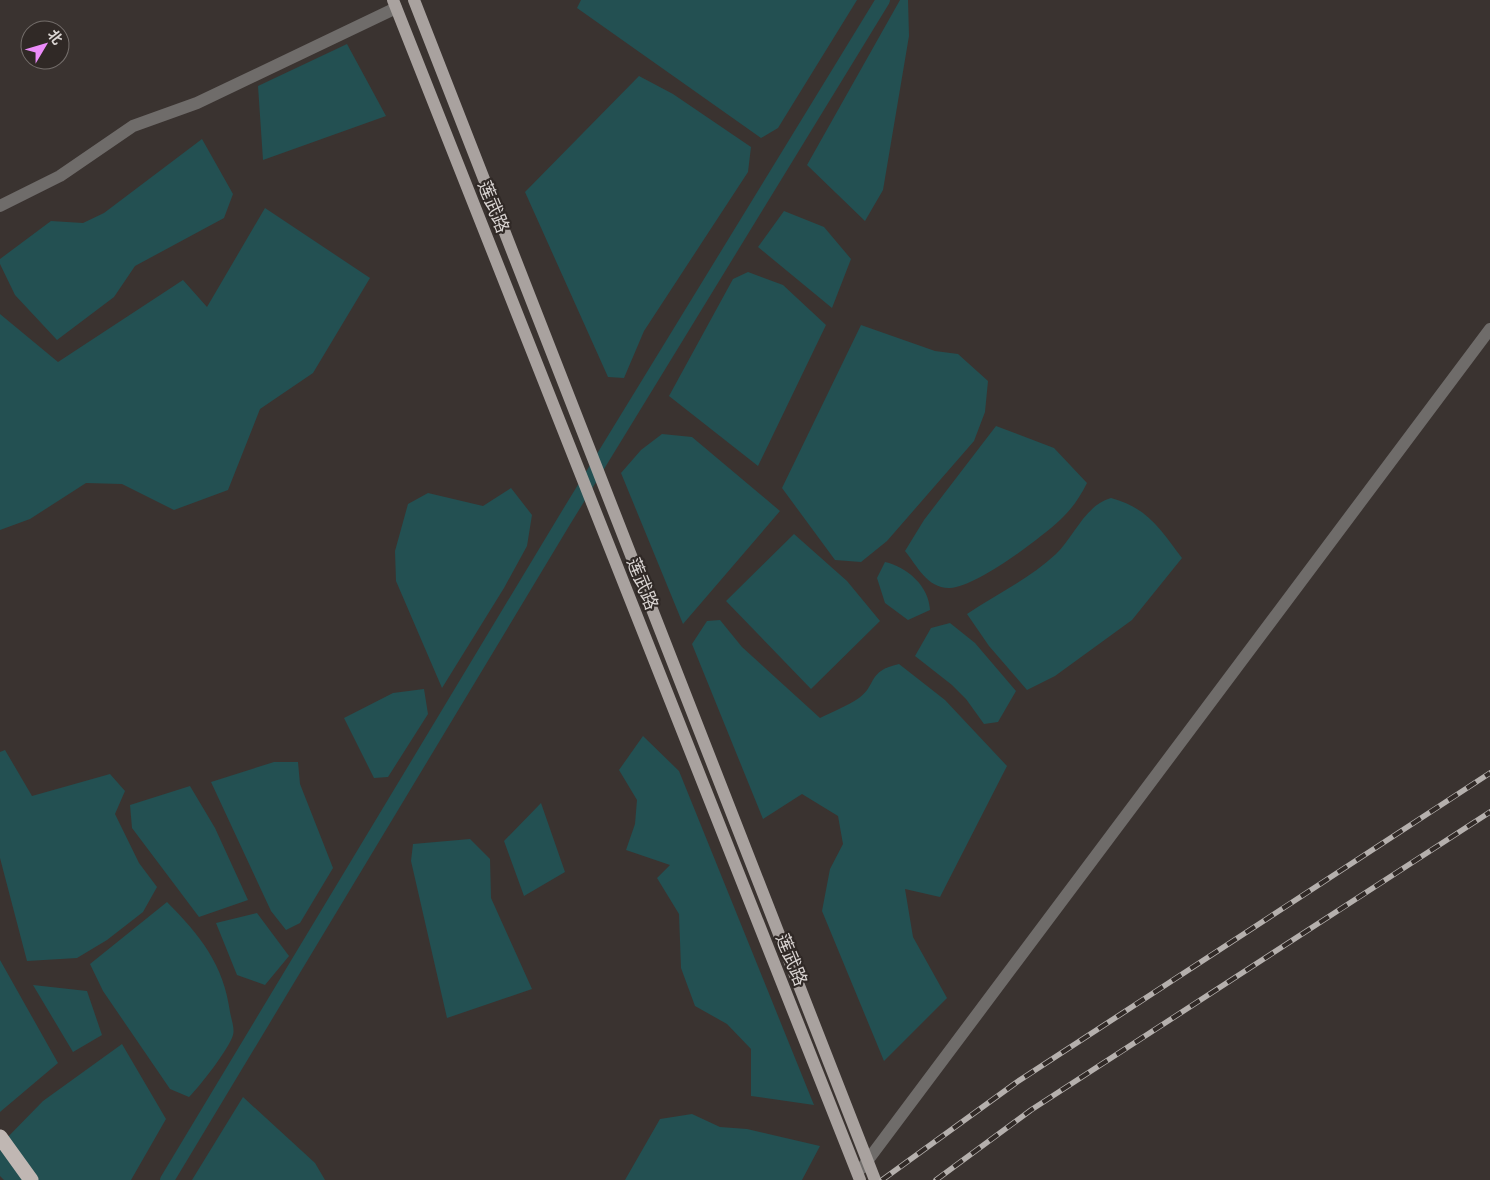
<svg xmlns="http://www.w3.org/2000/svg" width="1490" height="1180" font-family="'Source Sans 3','Noto Sans SC',sans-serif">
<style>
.water{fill:#235052}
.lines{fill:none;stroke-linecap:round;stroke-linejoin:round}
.canal{stroke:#235052;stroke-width:14}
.minor{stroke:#6f6c6a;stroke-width:12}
.major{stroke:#a9a29f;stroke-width:12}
.highway{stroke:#c0b7b3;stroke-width:15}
.rail-casing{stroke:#b5b0ad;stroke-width:5.5}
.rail{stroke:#302926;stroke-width:4;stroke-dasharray:11;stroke-linecap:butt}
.labels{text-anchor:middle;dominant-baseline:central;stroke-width:4.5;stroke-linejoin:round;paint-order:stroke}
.street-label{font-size:18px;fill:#dad5d3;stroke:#302926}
</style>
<rect width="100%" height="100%" fill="#3a3330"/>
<path class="water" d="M581,0H857L778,128L761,138L577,8Z
M900,0H908L909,36L883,190L865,221L807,165Z
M347,44L386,116L263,160L258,86Z
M639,76L673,94L751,147L748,172L644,331L624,378L608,377L525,192Z
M202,139L233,194L224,218L135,266L114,297L57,340L15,295L0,264V259L51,221L83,223L104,213Z
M265,208L370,278L313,373L260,409L228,490L174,510L122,484L86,483L30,519L0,530V314L58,362L183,280L207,307Z
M784,211L824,227L851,259L832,308L758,247Z
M748,272L783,285L826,325L758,466L669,396L733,279Z
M861,325L935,351L958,354L988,381L985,412L974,441L887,541L861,562L835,560L782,488Z
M996,426L1054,448L1087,483C1080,497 1072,509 1060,520C1041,538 976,587 950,588C928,589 917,566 905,551L924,520Z
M662,434L692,437L780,511L683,624L621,473L641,450Z
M511,488L532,515L527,546L504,588L442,688L396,581L395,551L408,504L428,493L483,506Z
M1111,498C1148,508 1160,529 1182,558L1132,620L1055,676L1027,690L989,646L967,614C997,594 1029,579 1056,554C1074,537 1085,505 1111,498Z
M794,534L847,581L880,621L811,689L726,601Z
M885,562C907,567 929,586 930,610L908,620L885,603L877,578Z
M720,620L742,647L820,718C832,712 847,706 859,698C877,685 867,671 899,664L945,700L1007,766L940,897L905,889L913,937L947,998L884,1061L822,911L830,869L843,844L838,816L802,794L763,819L692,644L707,621Z
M950,623L975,643L1016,691L998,722L984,724L966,699L952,685L915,656L931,628Z
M424,689L428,714L388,777L374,778L344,718L393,693Z
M643,736L679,771L814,1105L751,1096V1049L727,1024L695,1006L681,968L679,914L657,878L670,865L626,850L635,824L637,800L619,770Z
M5,750L32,796L110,774L125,791L115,814L139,863L157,887L143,912L107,940L77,958L27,961L0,858V752Z
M274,762H298L300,784L333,868L300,923L286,930L271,911L211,782Z
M190,786L215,828L248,900L199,917L132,828L130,805Z
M541,803L565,872L524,896L504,841Z
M470,839L490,859L491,898L532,989L447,1018L411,861L413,844Z
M167,902C200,935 224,965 230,1012C231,1018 235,1029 233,1035C229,1049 200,1086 189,1097L170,1089L103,991L90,964Z
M257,913L289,956L265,985L237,975L216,923Z
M0,960L58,1063L0,1112Z
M33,985L87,991L102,1035L73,1052Z
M122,1044L166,1119L131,1180H4L0,1176V1145L43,1101Z
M243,1097L315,1163L325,1180H192Z
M692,1114L720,1127L747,1129L820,1146L802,1180H625L660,1119Z"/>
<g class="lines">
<path class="canal" d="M167,1180L564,521L883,0"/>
<path class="minor" d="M0,206L60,176L133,126L197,103L396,8
M862,1168L1490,329"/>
<path class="major" d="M393,0L860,1180
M414,0L875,1180"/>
<path class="highway" d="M0,1137L31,1180"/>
<defs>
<path id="rail" d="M882,1180L1017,1082L1490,773
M936,1180L1031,1110L1490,812"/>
</defs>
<use href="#rail" class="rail-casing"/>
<use href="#rail" class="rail"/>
</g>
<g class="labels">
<g class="street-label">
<text transform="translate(493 207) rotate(68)">莲武路</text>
<text transform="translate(642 584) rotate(68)">莲武路</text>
<text transform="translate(791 960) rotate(68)">莲武路</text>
</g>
</g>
<g transform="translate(45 45) rotate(52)"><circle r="24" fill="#302926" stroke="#746e6b"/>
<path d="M0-4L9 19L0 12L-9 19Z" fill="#ec8cfa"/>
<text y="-8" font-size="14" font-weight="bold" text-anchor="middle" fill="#dad5d3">北</text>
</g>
</svg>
